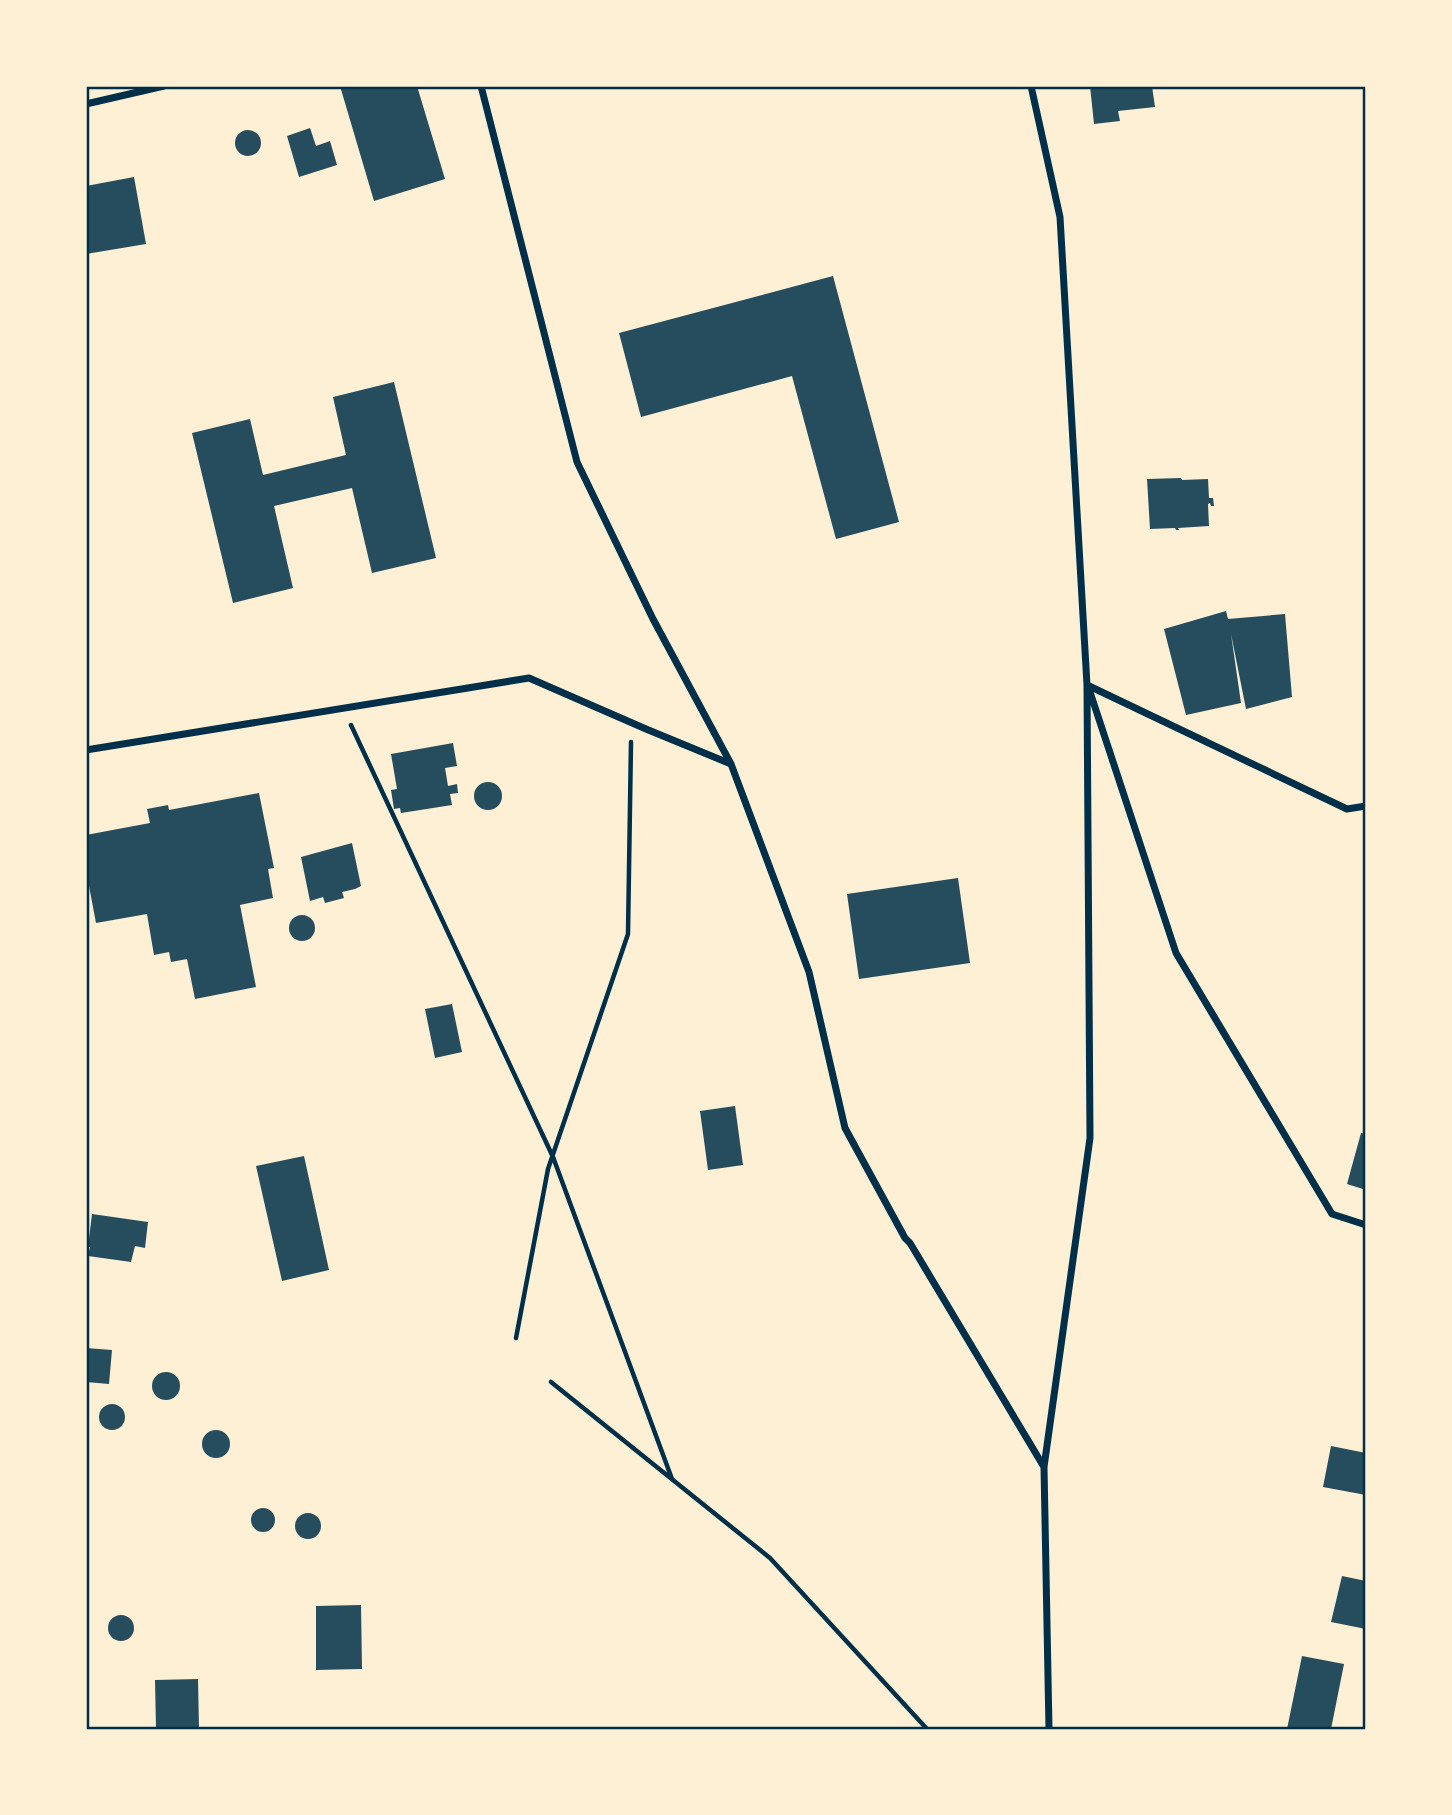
<svg xmlns="http://www.w3.org/2000/svg" width="1452" height="1815" font-family="Manrope,sans-serif">
<style>
.building{fill:#264d5e}
.lines{fill:none;stroke-linecap:round;stroke-linejoin:round}
.path{stroke:#003049;stroke-width:4.5}
.minor{stroke:#003049;stroke-width:7}
.neatline{fill:none;stroke:#003049;stroke-width:2.5}
</style>
<rect width="100%" height="100%" fill="#fdf0d5"/>
<path class="building" d="M340,86H417L445,179L374,201Z
M1090,86H1152L1155,107L1118,111L1120,121L1094,124Z
M310,128L316,146L330,141L337,165L299,177L287,136Z
M235 143a13 13 0 1 1 26 0a13 13 0 1 1-26 0Z
M134,177L146,244L86,254V186Z
M833,276L899,522L836,539L792,376L641,417L619,333Z
M394,382L436,558L372,573L352,488L274,506L293,588L233,603L192,433L250,419L263,475L346,455L333,397Z
M1181,478L1182,480L1208,479L1209,498H1213L1214,506H1211L1210,503L1208,504L1209,526L1178,528L1179,530H1176L1175,528L1150,529L1147,479Z
M1226,611L1228,619L1285,614L1292,697L1246,709L1231,634L1241,703L1186,715L1164,629Z
M453,743L457,766L445,768L448,786L457,784L458,793L450,794L452,805L401,813L400,808L394,809L391,790L397,789L391,754Z
M474 796a14 14 0 1 1 28 0a14 14 0 1 1-28 0Z
M259,793L274,868L268,869L273,898L240,905L256,987L195,999L187,959L171,962L169,952L154,955L147,914L96,923L86,870V835L150,823L147,809L168,805L169,810Z
M352,843L361,886L355,889L342,892L344,898L325,903L323,897L310,901L301,857Z
M958,878L970,963L859,979L847,894Z
M289 928a13 13 0 1 1 26 0a13 13 0 1 1-26 0Z
M452,1004L462,1052L435,1058L425,1009Z
M735,1106L743,1165L708,1170L700,1111Z
M1361,1133L1366,1134V1190L1347,1184Z
M304,1156L329,1270L282,1281L256,1166Z
M92,1214L148,1222L145,1248L135,1246L131,1262L88,1256L90,1247H88Z
M86,1348L112,1350L109,1384L86,1382Z
M152 1386a14 14 0 1 1 28 0a14 14 0 1 1-28 0Z
M99 1417a13 13 0 1 1 26 0a13 13 0 1 1-26 0Z
M202 1444a14 14 0 1 1 28 0a14 14 0 1 1-28 0Z
M1331,1446L1366,1453V1495L1323,1487Z
M251 1520a12 12 0 1 1 24 0a12 12 0 1 1-24 0Z
M295 1526a13 13 0 1 1 26 0a13 13 0 1 1-26 0Z
M1342,1576L1366,1581V1629L1331,1622Z
M361,1605L362,1669L316,1670V1606Z
M108 1628a13 13 0 1 1 26 0a13 13 0 1 1-26 0Z
M1302,1656L1344,1664L1331,1729H1287Z
M198,1679L199,1729H156L155,1680Z"/>
<g class="lines">
<path class="path" d="M351,725L553,1157L672,1479
M516,1338L548,1169L628,934L631,742
M551,1382L770,1558L927,1729"/>
<path class="minor" d="M481,86L577,462L653,619L731,764L809,972L845,1128L905,1238L910,1243L1044,1467
M1031,86L1060,217L1087,685L1090,1138L1044,1467L1049,1729
M86,104L164,86
M1087,685L1347,809L1366,806
M1090,692L1176,953L1332,1214L1366,1225
M86,750L529,678L646,729L731,764"/>
</g>
<rect width="1452" height="1815" fill="none" stroke="#fdf0d5" stroke-width="175"/>
<rect x="88" y="88" width="1276" height="1640" class="neatline"/>
</svg>
